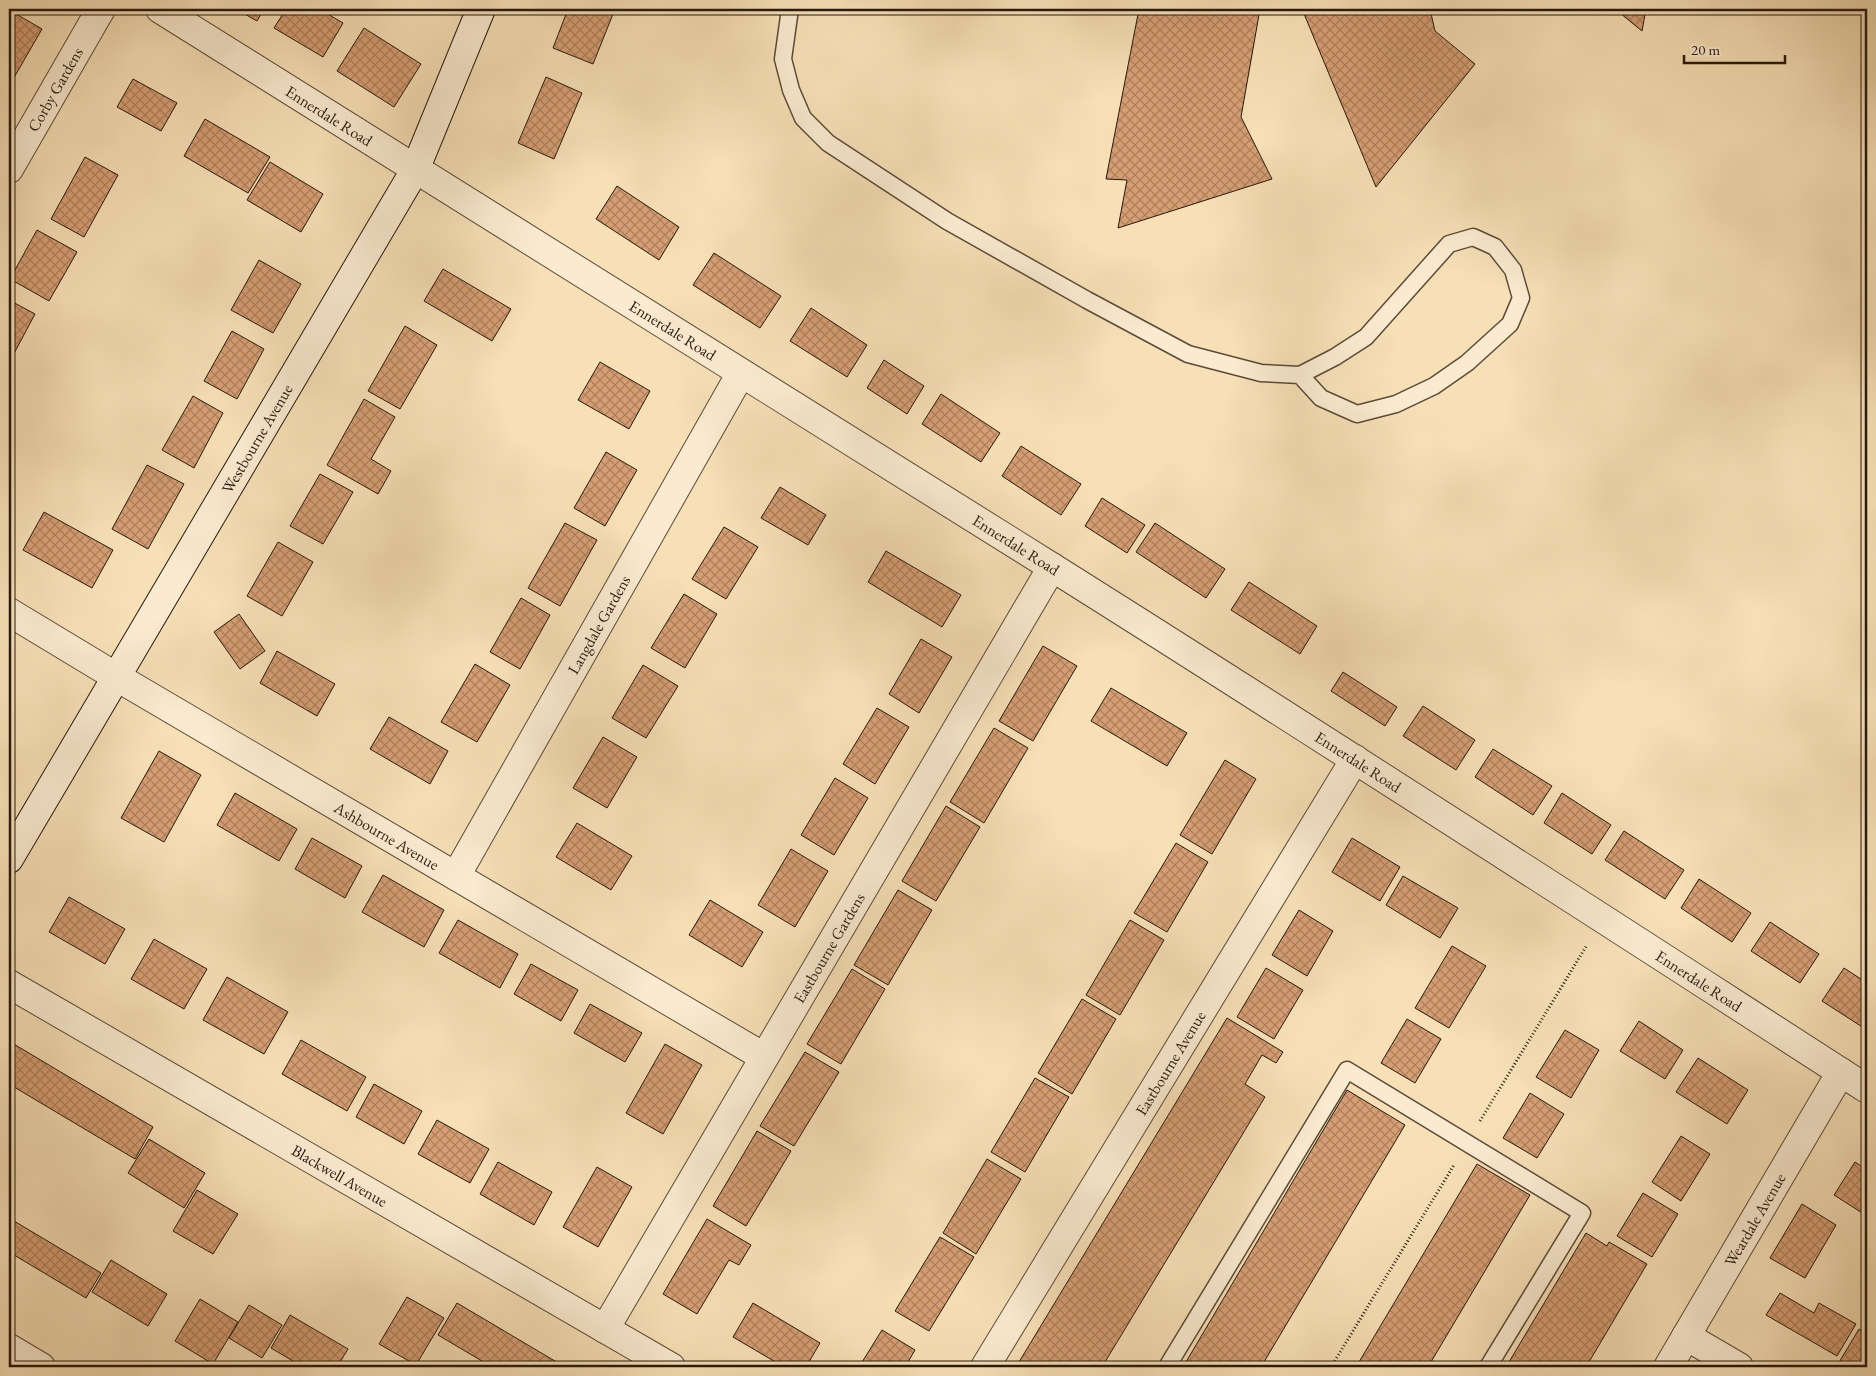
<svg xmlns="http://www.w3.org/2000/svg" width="1876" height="1376" font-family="'EB Garamond',serif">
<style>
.building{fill:url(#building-cross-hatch);stroke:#261910}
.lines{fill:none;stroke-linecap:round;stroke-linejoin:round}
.lane-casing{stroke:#5a4b3a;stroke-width:19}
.street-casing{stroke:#5a4b3a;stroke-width:30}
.secondary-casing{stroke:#261910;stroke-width:30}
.path{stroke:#261910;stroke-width:3;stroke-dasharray:1 2.5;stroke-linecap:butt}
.lane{stroke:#faebd0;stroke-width:16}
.street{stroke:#faebd0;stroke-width:28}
.secondary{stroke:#faebd0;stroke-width:28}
.labels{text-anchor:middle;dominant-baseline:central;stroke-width:4;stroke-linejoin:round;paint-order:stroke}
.street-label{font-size:16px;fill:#261910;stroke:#faebd0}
</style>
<defs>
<pattern id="building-cross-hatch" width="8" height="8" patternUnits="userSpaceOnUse" patternTransform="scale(1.25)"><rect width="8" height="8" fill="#d69e73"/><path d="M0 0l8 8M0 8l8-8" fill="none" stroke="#ad805d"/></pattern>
</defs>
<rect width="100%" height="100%" fill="#f7e0b6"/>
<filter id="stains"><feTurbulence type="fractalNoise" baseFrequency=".004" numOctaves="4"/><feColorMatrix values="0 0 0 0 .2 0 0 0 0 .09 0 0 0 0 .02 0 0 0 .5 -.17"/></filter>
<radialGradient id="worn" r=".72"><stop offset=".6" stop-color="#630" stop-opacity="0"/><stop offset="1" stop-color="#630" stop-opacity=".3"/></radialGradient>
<path class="building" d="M236,9H264L257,21Z
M286,9H319L343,23L323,57L274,28Z
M568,9H615L593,64L553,48Z
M1139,9H1260L1241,117L1272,179L1118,228L1127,180L1106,179Z
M1302,9H1430L1435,31L1475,64L1376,187Z
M1615,9H1646L1642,31Z
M9,10L42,29L12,81L9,79Z
M364,28L421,64L394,107L337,71Z
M546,77L582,93L554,159L518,143Z
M133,79L177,103L161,131L117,107Z
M205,119L270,157L248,193L184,156Z
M85,157L118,175L84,237L51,219Z
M270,162L323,194L301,232L247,200Z
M617,186L679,227L659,260L596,219Z
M37,230L77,252L49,301L10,279Z
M714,253L781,296L760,328L693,285Z
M259,260L301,284L273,333L231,310Z
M443,269L511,309L492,341L424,301Z
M9,300L35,314L10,361L9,360Z
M811,308L867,345L847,377L790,341Z
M405,326L437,345L400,409L368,391Z
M232,331L264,349L237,399L204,381Z
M884,360L924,386L907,414L867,388Z
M600,362L650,391L629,429L578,400Z
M941,394L1000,433L981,462L922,424Z
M193,396L223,413L194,468L162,450Z
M364,399L395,417L371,459L391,471L378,494L327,465Z
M1021,446L1081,484L1061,515L1002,476Z
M606,452L637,470L605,526L574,508Z
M147,465L184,484L148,549L112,529Z
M320,474L353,492L323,544L290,526Z
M780,487L826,515L808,545L761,518Z
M1102,498L1145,525L1127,553L1085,526Z
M44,512L113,550L92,588L23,550Z
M565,523L597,540L560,606L528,588Z
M1155,523L1225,569L1206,598L1136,552Z
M724,527L758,547L726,599L692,579Z
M278,542L313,562L282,616L247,596Z
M886,551L961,595L942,627L868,582Z
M1249,582L1317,626L1300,654L1231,610Z
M684,594L717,614L685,668L651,648Z
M521,598L550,615L520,669L490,652Z
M239,614L265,651L240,669L214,632Z
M921,639L952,657L919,713L889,694Z
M1043,646L1077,666L1033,741L999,721Z
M277,651L335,684L317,716L260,683Z
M475,664L510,685L477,742L441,722Z
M643,665L678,686L646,738L612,718Z
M1343,672L1397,707L1385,726L1331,691Z
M1111,688L1187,733L1167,766L1091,721Z
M1423,706L1475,740L1456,770L1403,736Z
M877,708L909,727L875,784L843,764Z
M389,717L448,751L430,784L370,749Z
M994,728L1028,748L984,823L950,802Z
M603,737L637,757L607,808L573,788Z
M1493,749L1552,786L1533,815L1475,777Z
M159,751L201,775L164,842L121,818Z
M1225,760L1256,779L1212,854L1180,835Z
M835,778L868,798L834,855L801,835Z
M235,793L297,829L279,861L217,825Z
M1562,793L1611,825L1592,854L1544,823Z
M946,806L980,827L936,901L902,881Z
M577,823L632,856L611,890L556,857Z
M1624,831L1684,870L1665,899L1605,860Z
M312,838L362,866L345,898L295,869Z
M1352,838L1400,867L1380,901L1332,872Z
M1176,843L1208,862L1167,932L1134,913Z
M791,849L828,871L795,927L758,905Z
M383,875L444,910L424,947L362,912Z
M1403,876L1458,908L1440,938L1386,905Z
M1699,879L1751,913L1732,942L1681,908Z
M898,890L932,910L888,985L854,965Z
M69,897L125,929L105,964L49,932Z
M710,900L763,932L742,967L689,935Z
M1299,910L1333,931L1307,976L1272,955Z
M458,920L518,954L500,988L439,953Z
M1130,920L1164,940L1120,1015L1086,995Z
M1770,922L1819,954L1800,983L1751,951Z
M154,939L207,969L184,1009L131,979Z
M1452,946L1486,966L1449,1028L1415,1008Z
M531,964L578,990L561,1021L514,994Z
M1266,968L1303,990L1274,1039L1237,1017Z
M1844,968L1867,983V1030L1822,1001Z
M852,969L885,989L841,1064L807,1044Z
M227,977L288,1012L264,1054L203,1020Z
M1082,999L1116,1019L1072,1094L1038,1073Z
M590,1004L642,1033L625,1062L574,1033Z
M1227,1018L1283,1052L1276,1063L1262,1055L1245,1084L1265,1097L1102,1367H1016Z
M1407,1019L1441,1039L1415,1083L1381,1063Z
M1639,1021L1683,1050L1665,1079L1620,1051Z
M1565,1030L1599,1050L1571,1098L1536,1077Z
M301,1040L366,1077L347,1111L282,1074Z
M12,1043L153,1127L135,1159L9,1084V1048Z
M665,1044L702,1065L663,1134L626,1113Z
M805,1052L839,1072L794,1146L760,1126Z
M1698,1058L1748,1090L1727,1124L1676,1092Z
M1035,1078L1069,1097L1025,1172L991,1152Z
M374,1084L422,1111L404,1144L356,1117Z
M1347,1090L1405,1125L1261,1367H1183Z
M1530,1093L1564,1114L1537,1158L1503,1138Z
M437,1120L489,1149L470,1183L418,1154Z
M757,1131L791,1151L746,1226L713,1206Z
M1681,1136L1710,1154L1681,1201L1652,1182Z
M149,1139L205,1173L184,1208L128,1173Z
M987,1159L1021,1179L976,1254L943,1233Z
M498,1162L552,1192L534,1225L480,1194Z
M1855,1162L1867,1170V1216L1834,1195Z
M1477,1164L1530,1195L1428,1367H1356Z
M597,1167L632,1187L598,1247L563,1227Z
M197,1190L238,1214L213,1254L173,1231Z
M1643,1193L1678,1214L1652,1257L1617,1236Z
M1802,1204L1836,1225L1805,1278L1770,1258Z
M9,1218L101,1273L86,1298L9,1252Z
M707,1219L751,1245L739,1265L729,1260L697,1314L663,1294Z
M1586,1233L1607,1246L1609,1242L1647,1264L1586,1367H1506Z
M940,1237L974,1257L929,1331L895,1311Z
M111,1260L167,1294L148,1326L92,1292Z
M1780,1293L1814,1313L1819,1303L1856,1324L1837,1356L1766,1315Z
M407,1297L444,1318L416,1365L379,1344Z
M200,1299L238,1322L213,1364L175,1341Z
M457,1303L565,1367H492L438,1335Z
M753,1303L820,1343L806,1367H784L733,1337Z
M249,1305L282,1325L262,1358L229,1338Z
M290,1315L348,1349L337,1367H303L271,1348Z
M1859,1329L1867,1334V1367H1844L1838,1364Z
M882,1330L915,1350L905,1367H859Z"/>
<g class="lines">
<defs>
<path id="lane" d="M790,9L783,59L791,90L803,118L828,143L947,221L1087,300L1188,354L1261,373L1300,375L1335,357L1366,337L1449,244L1473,237L1495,247L1513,270L1521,298L1510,324L1467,363L1434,386L1396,404L1357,414L1321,398L1300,375
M1167,1367L1347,1070L1582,1213L1488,1367"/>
<g id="street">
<path id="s1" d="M160,9C457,197 757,381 1055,569C1327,740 1597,915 1867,1089"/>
<path id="s2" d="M9,169L101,9"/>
<path id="s3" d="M9,612L115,676L764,1057"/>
<path id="s4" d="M456,876L741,373"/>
<path id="s5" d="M9,984L671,1367"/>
<path id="s6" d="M605,1329L1052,567"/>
<path d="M1686,1336L1739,1367"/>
<path d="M9,1348L41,1367"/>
<path id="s7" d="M985,1367L1355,759"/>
<path id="s8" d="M1668,1367L1841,1072"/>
</g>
<g id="secondary">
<path id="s9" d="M9,859L415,170L481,9"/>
</g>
</defs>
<use href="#lane" class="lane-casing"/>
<use href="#street" class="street-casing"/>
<use href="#secondary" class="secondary-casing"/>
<path class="path" d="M1480,1121L1587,945
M1331,1367L1454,1165"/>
<use href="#lane" class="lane"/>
<use href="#street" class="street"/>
<use href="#secondary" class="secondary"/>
</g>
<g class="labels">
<g class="street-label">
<text stroke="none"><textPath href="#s2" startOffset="92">Corby Gardens</textPath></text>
<text stroke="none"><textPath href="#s1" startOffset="200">Ennerdale Road</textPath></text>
<text stroke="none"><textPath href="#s1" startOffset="605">Ennerdale Road</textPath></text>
<text stroke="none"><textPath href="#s9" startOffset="488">Westbourne Avenue</textPath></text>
<text stroke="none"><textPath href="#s1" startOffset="1010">Ennerdale Road</textPath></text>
<text stroke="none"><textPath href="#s4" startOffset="289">Langdale Gardens</textPath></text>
<text stroke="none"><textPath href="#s1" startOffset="1415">Ennerdale Road</textPath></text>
<text stroke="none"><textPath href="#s3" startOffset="439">Ashbourne Avenue</textPath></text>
<text stroke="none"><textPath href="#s6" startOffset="442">Eastbourne Gardens</textPath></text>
<text stroke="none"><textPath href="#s1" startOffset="1820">Ennerdale Road</textPath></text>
<text stroke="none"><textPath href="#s7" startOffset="356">Eastbourne Avenue</textPath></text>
<text stroke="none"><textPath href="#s5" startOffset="382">Blackwell Avenue</textPath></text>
<text stroke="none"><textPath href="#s8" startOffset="171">Weardale Avenue</textPath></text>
</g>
</g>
<rect width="1876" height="1376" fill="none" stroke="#f7e0b6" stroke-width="30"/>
<rect x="10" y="10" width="1856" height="1356" fill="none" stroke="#261910" stroke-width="2.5"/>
<rect x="15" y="15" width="1846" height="1346" fill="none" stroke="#261910"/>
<path d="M1684 55v8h101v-8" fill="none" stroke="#261910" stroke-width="2.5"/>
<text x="1691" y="55" font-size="15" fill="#261910" stroke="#faebd0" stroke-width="4" paint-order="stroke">20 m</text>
<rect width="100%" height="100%" filter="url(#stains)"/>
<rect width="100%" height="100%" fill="url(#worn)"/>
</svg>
